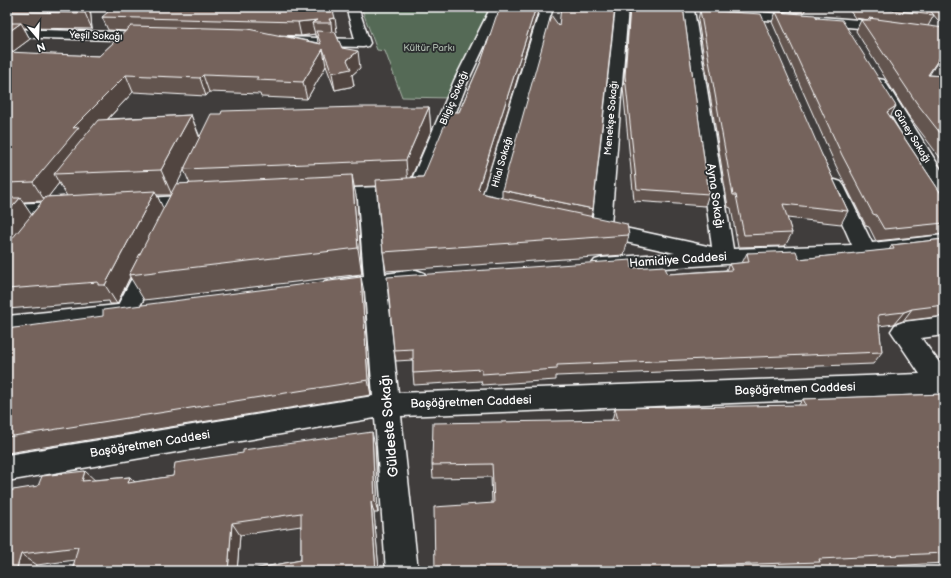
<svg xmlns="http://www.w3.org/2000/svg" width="951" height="578" font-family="'Balsamiq Sans',sans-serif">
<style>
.green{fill:#556b56;stroke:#aab5aa}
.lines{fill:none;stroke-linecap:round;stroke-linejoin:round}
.minor-casing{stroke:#fff;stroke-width:3}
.minor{fill:#2a2d2e;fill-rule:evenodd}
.wall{fill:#64554f;stroke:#fff;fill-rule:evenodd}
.shaded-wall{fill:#514540;stroke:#fff}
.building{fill:#74635c;stroke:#fff}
.labels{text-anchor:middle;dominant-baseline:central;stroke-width:3.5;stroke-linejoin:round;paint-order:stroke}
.far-street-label{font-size:10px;fill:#fff;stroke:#2a2d2e}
.far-park-label{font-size:10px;fill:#aab5aa;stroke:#2a2d2e}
.street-label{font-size:12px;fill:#fff;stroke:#2a2d2e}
.near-street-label{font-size:14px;fill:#fff;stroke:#2a2d2e}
</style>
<rect width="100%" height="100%" fill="#403d3c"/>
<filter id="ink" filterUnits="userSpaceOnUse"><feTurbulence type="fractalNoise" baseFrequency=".025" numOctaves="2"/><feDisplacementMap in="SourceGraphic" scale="8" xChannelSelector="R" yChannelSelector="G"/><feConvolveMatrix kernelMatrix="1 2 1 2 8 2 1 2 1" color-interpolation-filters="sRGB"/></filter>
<g filter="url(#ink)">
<path class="green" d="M361,7H493L451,98L402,97L385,51L377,50Z"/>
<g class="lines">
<defs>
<path id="minor" d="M346,7H358L370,43L368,46L363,47L282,45L277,44L275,41L277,38L282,37L355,39Z
M491,7H503L468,81L425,191L423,195L377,198L385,274L416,270L424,273L427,278L424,283L387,289L398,393L920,374L891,331L895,325L903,322L944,317V335L921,338L944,369V400L934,395L401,416L418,571H386L375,418L7,481V455L373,396L365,291L333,295L325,293L322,287L325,281L364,276L358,199L327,201L320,199L318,195L320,191L327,189L409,186L454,81Z
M541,7H553L500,203L514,207L517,211L514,215L507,217L482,211L479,207Z
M616,7H628L611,225L712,247L682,10L684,7H691L694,10L733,249L852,245L826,186L829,182L835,180L841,182L844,186L872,243L944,235V249L865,258L724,264L602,272L595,270L591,265L595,260L602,258L675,253L594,235L589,229L592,225Z
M733,10L859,20L944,31V39L859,28L729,17L727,14L729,11Z
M7,29L150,33L155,34L157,37L155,40L150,41L7,37Z
M879,79L884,80L886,83L944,174V195L937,193L935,189L872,83L874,80Z
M196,195L203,197L205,201L203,205L131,211L124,209L121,205L124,201L131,199Z
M66,202L73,204L76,208L73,212L66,214L7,216V204Z
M150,255L157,257L161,262L140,306L143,312L140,318L125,322L7,334V316L118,305L143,257Z"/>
</defs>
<use href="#minor" class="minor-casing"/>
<use href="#minor" class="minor"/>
</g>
<path class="wall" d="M7,7H90L92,29L24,28L30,39L11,53L99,56L126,31L108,30L102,17L332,7L337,32H335L342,48L360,68L352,75L354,86L335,90L326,66L307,99L261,97L260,94L209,92L206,96L133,92L108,119L191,115L200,137L429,107L431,131L411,177H423L459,112L482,59L502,7H539L482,193L502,198V190L593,209L591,216L629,235L624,255L386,271L383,252L376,186L354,187L357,201L362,274L144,300L130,277L117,304H110L109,301L7,309V23H11L7,17ZM315,34V36H317L318,43L279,35L301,36ZM184,170L190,184H177ZM59,183L67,196L48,197ZM157,195H171L163,209ZM43,201L31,215L23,202Z
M630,7H683L709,194L705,206L634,201L623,87Z
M750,7H806L804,13L751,9Z
M847,7H944V27L931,12L934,15L928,26L929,75L944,76V163L908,115L856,31L861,20H869L855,18Z
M700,10L822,155L848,211L841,224L787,218L792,233L785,246L738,247L731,208L728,207L698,20Z
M776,12L817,18L896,106L890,116L944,198V234L876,241L869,227L866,226L836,166L772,22Z
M944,239V316L903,321L894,324L879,326L882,352L873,364L556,376V380L482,385L481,381L414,385L413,373V360L396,361L394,350L632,268L668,274L726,270L729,264L742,263L747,253L799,259L889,250L892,245Z
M364,292L371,395L7,453V329Z
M944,394V563L812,570L810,571H435L492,503L491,477L433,478L432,465L612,420L615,408L798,406L803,399Z
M375,445L378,513H374L379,571H243L301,560V526L240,535L237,571H72L75,560L37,565L7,571V491L94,480L130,477L135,482Z"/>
<path class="shaded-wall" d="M85,7H90L92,29L85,13Z
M536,7H539V8L478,208V189Z
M335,18L337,32L332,33L331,23L329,19Z
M317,20L312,23L315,34L301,36L298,22Z
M21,23L30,39L7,56V33Z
M323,49L326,66L307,99L303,82Z
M358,51L360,68L352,75L354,86L335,90L332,73Z
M944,51V52L921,88L928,75Z
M126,75L133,92L86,142L54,174L59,183L45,201L33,182L73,128Z
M203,75L209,92L206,96L200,78Z
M896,106L890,117L887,112Z
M429,107L431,131L408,185L406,160Z
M191,115L200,139L184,169V170L172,195L161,170Z
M352,175L357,201L362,274L358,248Z
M155,191L164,210L129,275L130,277L117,304L105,285Z
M20,198L33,217L7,249V213Z
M361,277L364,292L371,395L368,380Z
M912,309L903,321L894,324L904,312Z
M372,432L375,445L378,513L375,501Z
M85,471L98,483L82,481Z
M130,477L141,489L128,483Z
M371,502L374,513L379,571H376Z
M232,523L240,535L237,571H228Z
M21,554L37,565L35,571H16Z"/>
<path class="building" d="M10,7H85V13L7,12V10Z
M114,7H332L335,18L329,19L331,23H312L317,20L298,22L102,17Z
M502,7H536L478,189L482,193L489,195L627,224L629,235L383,252L376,180L423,177L450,112H459L482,59L496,17Z
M561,7H615L593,209L502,190L551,15L559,26Z
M630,7H683L709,194L637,189L625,76Z
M861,7H927L934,15Z
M700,10L761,14L822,155L848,211L783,204L792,233L744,235L736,195H733Z
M776,12L815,15L817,18L842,20L896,106L887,112L944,198V223L884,229L876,215L873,214L842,155Z
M869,18L944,28V51L928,75L944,76V138L916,102L861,20H871Z
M7,23H21L7,33Z
M131,26L248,29L321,44L316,31L335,32L342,48L358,51L347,60L351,69L332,73L323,49L303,82L256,80L258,77L203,75L200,78L126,75L73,128L79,127L33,182L7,183V52L99,56Z
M360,107H429L406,160L184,169L211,114H221L222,111Z
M191,115L161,170L54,174L98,120Z
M352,175L358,248L129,275L176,184Z
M155,191L105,285H98V282L7,289V245L46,197Z
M7,198H20L7,213Z
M944,239V305L912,309L904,312L878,315L882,352L557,365V369L482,374V369L413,373V349L394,350L387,277L631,260L632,268L664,266L668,274L732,270L729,264L749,262L747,253L796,251L799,259L894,249L892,245Z
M361,277L368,380L7,437V329L103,316V310Z
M944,394V553L819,559L820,562L724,565L650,571H435L434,507L494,503L492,464L432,465L433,423L618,420L615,408L806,405L803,399Z
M372,432L375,501L371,502L376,571H243L301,560V513L232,523L228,571H72L78,547L21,554L16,571H7V491L38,486L42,476L85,471L82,481L130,477L128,483L173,476L175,463L243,453V450Z"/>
</g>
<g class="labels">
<g class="far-street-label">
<text transform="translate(96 36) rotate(2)">Yeşil Sokağı</text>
<text transform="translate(454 98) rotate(-67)">Bilgiç Sokağı</text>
<text transform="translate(611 118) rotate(-85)">Menekşe Sokağı</text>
<text transform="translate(912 136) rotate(58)">Güney Sokağı</text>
<text transform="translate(502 162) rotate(-74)">Hilal Sokağı</text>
</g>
<g class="far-park-label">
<text x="429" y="48">Kültür Parkı</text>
</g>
<g class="street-label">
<text transform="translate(715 196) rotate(82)">Ayna Sokağı</text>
<text transform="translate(678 260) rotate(-4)">Hamidiye Caddesi</text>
<text transform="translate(795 389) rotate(-2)">Başöğretmen Caddesi</text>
<text transform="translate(471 402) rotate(-2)">Başöğretmen Caddesi</text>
<text transform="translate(150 444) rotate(-9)">Başöğretmen Caddesi</text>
</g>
<g class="near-street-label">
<text transform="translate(389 426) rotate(-95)">Güldeste Sokağı</text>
</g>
</g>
<rect width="951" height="578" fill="none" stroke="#2a2d2e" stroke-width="24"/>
<rect x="12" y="12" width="927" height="554" fill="none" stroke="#fff" stroke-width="1.5" filter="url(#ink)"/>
<g transform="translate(38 38) rotate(161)" stroke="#2a2d2e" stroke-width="3" paint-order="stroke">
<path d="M0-3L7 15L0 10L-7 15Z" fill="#ffffff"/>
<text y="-6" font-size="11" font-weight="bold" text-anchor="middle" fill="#ffffff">N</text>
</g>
</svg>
